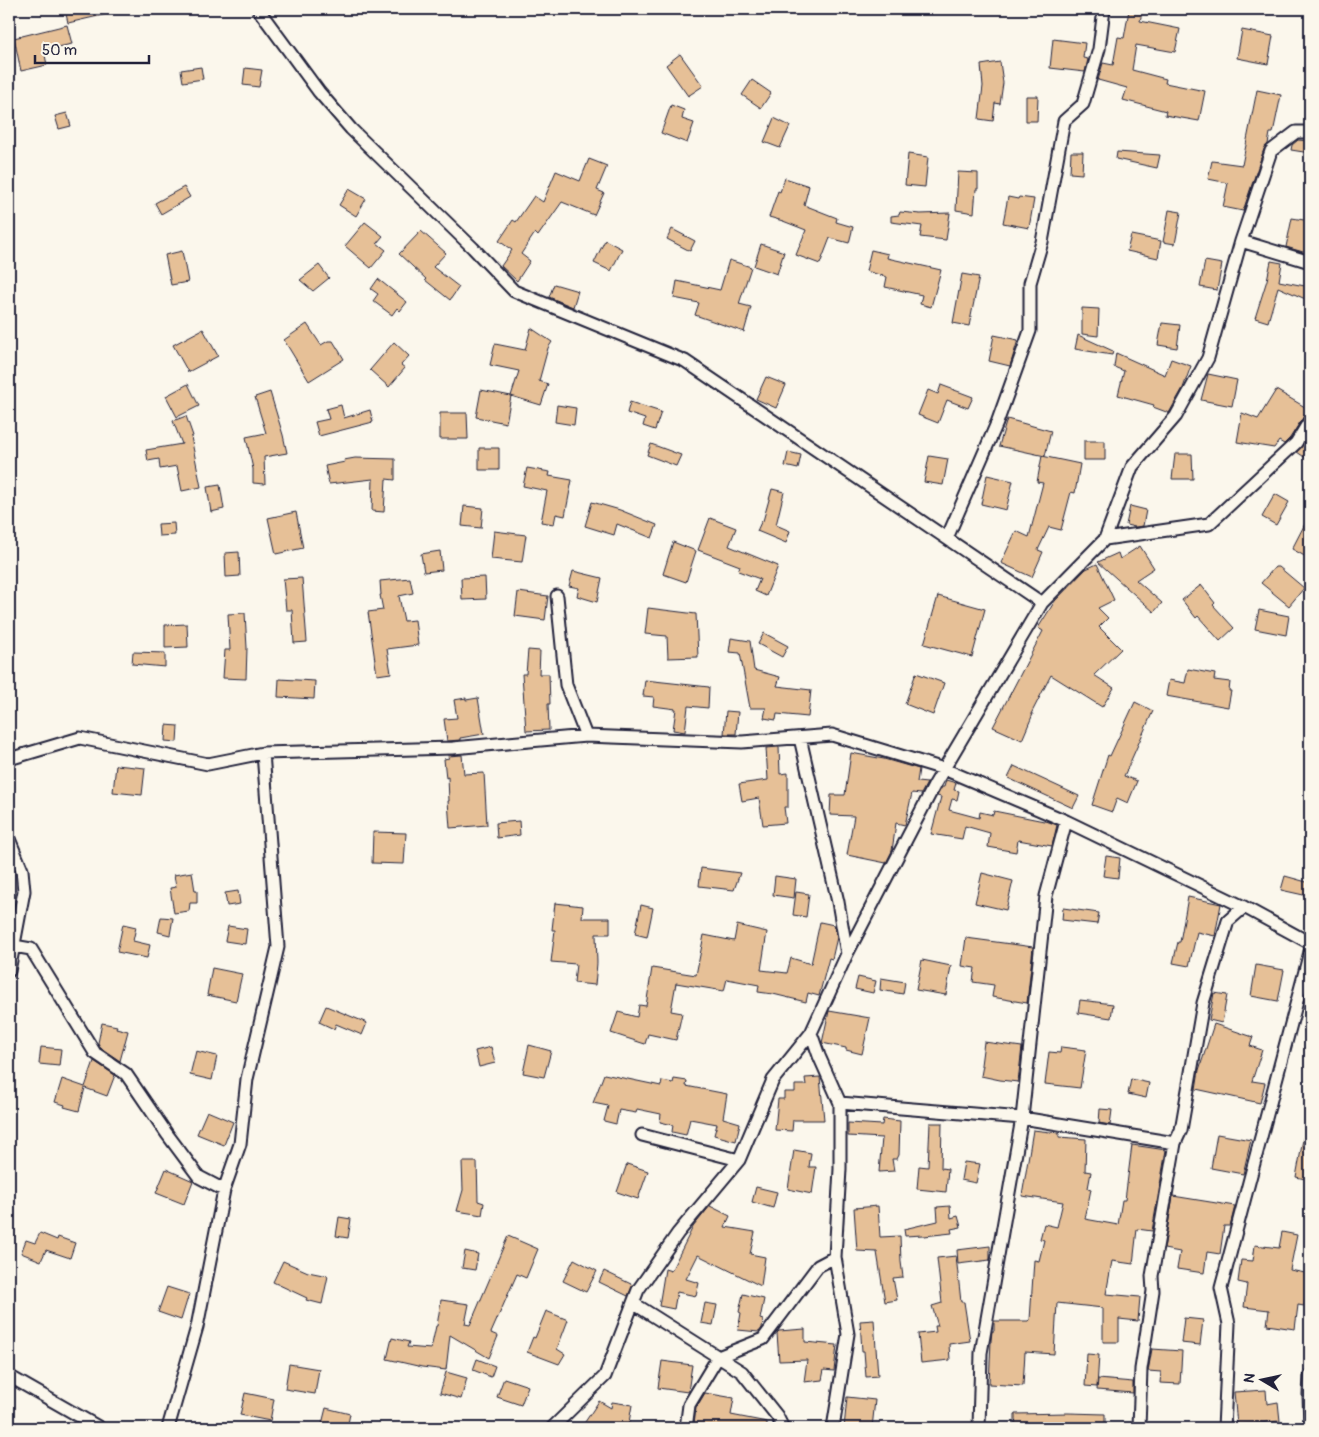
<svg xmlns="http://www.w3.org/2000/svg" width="1319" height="1437" font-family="Pangolin,sans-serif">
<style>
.building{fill:#e6c097;stroke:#22223b}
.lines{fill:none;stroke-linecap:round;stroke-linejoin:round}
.minor-casing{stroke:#22223b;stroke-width:15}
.minor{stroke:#fbf7ec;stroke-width:11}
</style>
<rect width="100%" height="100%" fill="#fbf7ec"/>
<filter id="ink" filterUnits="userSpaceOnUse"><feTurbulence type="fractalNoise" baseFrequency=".02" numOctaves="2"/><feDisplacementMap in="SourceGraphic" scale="10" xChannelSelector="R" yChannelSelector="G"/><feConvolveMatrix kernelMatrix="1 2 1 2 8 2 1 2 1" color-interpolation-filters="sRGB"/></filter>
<g filter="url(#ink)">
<path class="building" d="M65,9H107V14L68,23Z
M1129,10L1142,13L1140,21L1180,29L1175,52L1136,45L1132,70L1166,79L1165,83L1205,91L1199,121L1165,115L1166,111L1123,100L1127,88L1098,80L1103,63L1113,65L1118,37L1124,38Z
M67,25L72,44L44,50L47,65L21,71L14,38Z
M1242,30L1273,36L1268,64L1237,58Z
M1053,39L1085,43L1083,58L1088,59L1085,72L1050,68Z
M680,54L703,86L688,96L666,65Z
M1000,62L1003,83L1000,104L995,103L993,121L979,119L983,86L981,65Z
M201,67L203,79L183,82L181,70Z
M245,68L262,70L259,87L243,85Z
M752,80L771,93L761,108L742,95Z
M1257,90L1281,95L1273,133H1270L1268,144L1264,149L1243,211L1223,207L1228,183L1208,179L1212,161L1242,165Z
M1026,96H1038L1037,121H1026Z
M671,105L684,110L682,119L694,123L687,143L661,133Z
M67,113L71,126L59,129L55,116Z
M774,118L790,126L780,148L764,142Z
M1298,140L1310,141V153L1291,150L1292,145Z
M1071,152H1083L1082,174L1070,173Z
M1117,152L1160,155L1157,168L1116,159Z
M908,154L928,157L925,187L905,185Z
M589,159L607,166L597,190L604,193L594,215L562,202L538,236L535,233L521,254L530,261L517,281L501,266L512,250L499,241L513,220L516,222L534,196L543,202L556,171L580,181Z
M958,172L978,173V189H976L974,213L956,210Z
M785,178L809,186L804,205L837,218L836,222L853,227L849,243L830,238L820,264L796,255L806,230L783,221L769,217L778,191L780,192Z
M184,187L190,197L161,214L155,203Z
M349,189L366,199L356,216L339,205Z
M1008,197L1018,199L1019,197L1034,199L1029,228L1003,223Z
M1169,210L1181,212L1175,244L1163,242Z
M900,212L920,214L950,213L946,240L920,237L922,226L891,222V216L899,215Z
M1292,218L1310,221V254L1286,247Z
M365,222L383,236L377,243L386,250L371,268L345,246Z
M672,229L695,241L690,251L667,239Z
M421,231L446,253L433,267L459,287L450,300L425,280L426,279L399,254Z
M1131,235L1161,241L1158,258L1127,251Z
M605,240L622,249L611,271L594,263Z
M761,244L784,252L777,274L754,266Z
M871,250L888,254L887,258L941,270L931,307L920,304L922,295L885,287L887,277L866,271Z
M182,251L188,282L171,285L165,255Z
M729,260L751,267L739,304L751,307L744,332L695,315L699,303L674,298L677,281L720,290Z
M1205,261L1222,264L1217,290L1200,287Z
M1271,261L1282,263L1279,281L1310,287V301L1278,287L1268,322L1255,318L1267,280Z
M319,265L329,278L313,291L300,280Z
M962,274L979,277L969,326L953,323Z
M378,279L407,302L400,311L397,308L392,315L373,301L378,294L371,289Z
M554,284L578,291L573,307L549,297Z
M1082,308L1099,309L1098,336L1082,334Z
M1162,323L1180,325L1177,348L1158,345Z
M307,324L321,345L328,341H333L344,359L309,381L284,340Z
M531,328L552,342L548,348L539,381L548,384L541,405L511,396L519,371L490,365L495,344L525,350Z
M203,329L218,356L188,372L173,345Z
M994,335L1018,340L1010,366L989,361Z
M1078,335L1113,351L1112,355L1075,349Z
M394,342L409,356L401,365L405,368L389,387L370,370Z
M1116,353L1165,375L1171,359L1191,366L1183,388L1169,413L1153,407L1154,405L1118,395L1124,371L1114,367Z
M1208,374L1237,380L1232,406L1201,400Z
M766,377L786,385L776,408L756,399Z
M188,384L199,406L177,417L166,396Z
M941,385L973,397L968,408L947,400L938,423L918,415L928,390L938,394Z
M481,390L511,396L506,423L476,417Z
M1276,390L1310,410V413L1304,416L1290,438L1284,444L1279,441L1274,448L1237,442L1242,413L1258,419Z
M270,392L283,435L287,453L264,457L265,484L253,483V469L246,437L266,433L255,397Z
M630,402L661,412L655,430L643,426L645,419L627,413Z
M341,405L344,418L370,410L373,422L319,436L315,422L329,419L326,409Z
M557,405L576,408L574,425L555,422Z
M440,413H467L468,439H440Z
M186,416L193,436L191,437L201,487L182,491L177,466L160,469L159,459L148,461L146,450L182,444L173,421Z
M1007,419L1051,431L1045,456L999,446Z
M1310,434V461L1297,452Z
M1084,441H1105V460H1084Z
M651,444L681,455L676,466L647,455Z
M479,448H499V470H479Z
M788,452L801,455L798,469L785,466Z
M1175,454H1192L1193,479H1172Z
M929,456L948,459L943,485L924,482Z
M1042,456L1080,464L1075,493L1071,492L1061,530L1049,527L1038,550L1043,552L1032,577L1001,563L1016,531L1029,537L1043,483L1037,482Z
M355,458L395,459V480L386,479L384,512L372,511L373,479L329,484L325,466L345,462L344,460Z
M527,468L550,472L549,476L572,480L565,516L556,514L554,524L541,522L547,491L523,486Z
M987,475L1013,481L1006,510L981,504Z
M220,485L224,509L211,512L207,487Z
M772,489L784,492L776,525L790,531L786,543L757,531L762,520L763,521Z
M1275,494L1289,502L1276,525L1262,517Z
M592,502L620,510L657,525L652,538L617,524L614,535L585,526Z
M464,506L483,508L481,528L462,526Z
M1130,506L1146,510L1143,526L1135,527L1126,525Z
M296,512L303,548L276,554L268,518Z
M1310,514V559L1292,549Z
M710,518L736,528L729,546L778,566L766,596L755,591L760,579L738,571L740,566L698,550Z
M174,523L175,535L159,536L158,524Z
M494,531L526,535L522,562L491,559Z
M673,542L696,551L686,582L663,574Z
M1140,546L1154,568L1136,580L1162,603L1154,612L1098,562L1118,553L1120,559Z
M440,551L442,570L424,572L421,554Z
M239,552L240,576L226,577L225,553Z
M1097,564L1114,600L1098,608L1108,618L1099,627L1121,649L1094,675L1114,688L1102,707L1051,675L1031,714H1033L1022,740L993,727L1043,631L1038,628L1055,601L1086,569Z
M1275,567H1279L1304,588L1289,606L1261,583Z
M573,571L602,578L597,602L577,596L579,588L569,586Z
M485,577L486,599L462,600L461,578Z
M302,578L307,642L294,643L292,610H286L283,579Z
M410,578L413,593L399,596L404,621L415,620L418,645L387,649L391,673L377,675L368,612L383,610L380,595H381L380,581Z
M1201,585L1215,603L1213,605L1234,628L1220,641L1198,616L1196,618L1182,600Z
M518,592L548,596L545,620L515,616Z
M938,596L985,609L972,657L924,644Z
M648,608L696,614L698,657L668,658L667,636L645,634Z
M1259,610L1289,616L1286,635L1255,629Z
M245,613L247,648L246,679L223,678L225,650H230L228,614Z
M187,624L188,647L165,648V625Z
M764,633L788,646L782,657L758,644Z
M731,638L750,641L754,670L780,677L777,686L811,690L808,717L777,714L776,720L764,718L766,708H750L740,653L729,652Z
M528,650L540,651L539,674H549L550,704H548L549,730L526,731L522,674H526Z
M133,652L165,653V667L132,664Z
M1188,669L1215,674L1214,680L1230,682L1229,691H1231L1228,707L1166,696L1169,680L1185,683Z
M916,673L944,683L933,715L905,704Z
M279,679L315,681L314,699L278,697Z
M645,680L709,687L708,708L688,706L685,732L673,730L676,709L653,706L654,697L643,696Z
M466,698V700L478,698L484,734L460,738V740L447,741L444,719L457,718L454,700Z
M1135,702L1153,711L1124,776L1137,781L1128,803L1117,798L1112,812L1092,805L1108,755L1110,756Z
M726,711L738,712L736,734H724Z
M166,725L178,726L177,742L165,741Z
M779,747L780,774L788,773V807H784L786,823L763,825L759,798L742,801L739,784L768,780L766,748Z
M851,753L884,759L919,769L917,782L927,783L921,794L912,793L905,825L896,823L892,851L886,863L847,855L854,816L830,815L831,795H845Z
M462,755L464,774L484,773L487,825L450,828L448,801H449L448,777L446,778L444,759L449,758L448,756Z
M116,765L145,768L142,795L113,792Z
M1014,766L1079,796L1073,808L1008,778Z
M946,780L956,783L954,790L959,791L957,800L952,799L949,810L979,818L980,812L993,815L994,811L1049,822L1057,825L1052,846L1018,840L1016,852L988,847L990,833L965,826L962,839L931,834L941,797L937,796L942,787H944Z
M519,821L520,835L497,838L496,823Z
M373,832L406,833L404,864L372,863Z
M1106,856L1120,858L1118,878L1103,876Z
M701,868L740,873L734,890L699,886Z
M192,872L195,891H197V903H190L189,911L174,913L170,888L176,887L174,875Z
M982,873L1013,881L1006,910L975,903Z
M775,876L796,879L794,898L773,895Z
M1285,876L1310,883L1308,896L1281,890Z
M238,891L240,904L227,906L225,893Z
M796,892L809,894L806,917L793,915Z
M1188,897L1221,904L1215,936L1197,932L1189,966L1173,963L1178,942H1180Z
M555,903L583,906L582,918H610V934H596L597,963L595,985L574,983L576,964L551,962L555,930H552Z
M641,905L653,908L647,937L635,934Z
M1063,908L1099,913L1097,924L1062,920Z
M161,917L173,918L170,935L158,932Z
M820,922L834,925L837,937L832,959L829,958L819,996L808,993L806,1002L773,994L758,992L759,985L727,979L724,991L676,983L671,1011L682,1013L676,1040L648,1034L645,1044L611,1033L618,1012L637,1017L639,1005L646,1006L652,968L696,975L704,935L734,941L737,925L767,932L761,970L787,973L791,958L811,964Z
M123,924L136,927L133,941L150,945L147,958L117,952Z
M228,926L247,929L245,944L225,941Z
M966,938L1033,947L1027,1003L992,997L994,985L973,982L975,968L962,966Z
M922,960L951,966L946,995L916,990Z
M1256,965L1284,970L1278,1001L1251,996Z
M212,968L242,974L236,1001L207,995Z
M858,977L876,981L873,993L855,989Z
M881,978L905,982L903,994L880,990Z
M1214,993L1227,995L1222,1023L1209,1020Z
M1080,1000L1113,1004L1111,1018L1078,1013Z
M326,1006L367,1023L362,1035L336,1024L334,1029L319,1022Z
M829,1011L870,1018L862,1054L846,1050V1048L822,1043Z
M102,1023L117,1026L116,1028L128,1031L120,1061L101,1048L98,1043Z
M1214,1024L1253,1037L1250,1046L1262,1050L1252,1081L1265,1083L1260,1103L1196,1089L1199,1070Z
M984,1042L1022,1047L1018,1082L1000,1080L981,1076L983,1065H981Z
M529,1045L551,1051L544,1077L523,1073Z
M41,1047L61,1049L59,1066L39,1064Z
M491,1047L495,1063L479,1067L475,1051Z
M1061,1047L1086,1050L1080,1088L1045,1084L1049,1052L1060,1053Z
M196,1051L217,1056L212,1080L190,1075Z
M94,1061L115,1075L107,1096L85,1088L79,1111L64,1107L65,1105L55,1102L62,1079L85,1087Z
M604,1074L661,1086L662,1081L673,1083L674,1079L687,1081L686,1086L727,1094L723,1118L740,1123L736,1141L714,1135L717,1124L690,1119L686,1135L672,1132L673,1125L660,1122L661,1114L637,1109L636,1113L619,1110L616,1124L604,1121L608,1106L593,1103Z
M820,1077L824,1120H793L792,1131L775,1130L778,1099H784V1092H795V1085H806L805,1078Z
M1131,1079L1149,1083L1146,1098L1128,1094Z
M1100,1109L1112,1110L1110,1125L1099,1123Z
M207,1111L233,1122L224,1145L197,1134Z
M883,1119L900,1121L899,1155L897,1159H892L894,1171L879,1172L882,1138L848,1136V1123L882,1125Z
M930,1123H942L941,1168L948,1169L946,1192L917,1189L919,1166L928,1167Z
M1033,1130L1059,1133V1137L1086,1139L1085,1171L1091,1172L1088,1188L1091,1189L1085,1219L1118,1225L1122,1200H1125L1132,1145L1166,1150L1152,1231L1137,1229L1133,1264L1112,1261L1106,1294L1140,1297L1138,1321L1119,1319V1342H1103V1308L1057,1303L1054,1354L1025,1352L1023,1386L989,1384L991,1341L992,1331H994V1321H1029L1030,1320L1034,1260L1039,1261L1044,1240L1040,1239L1044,1224L1057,1227L1063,1202L1022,1196Z
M1217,1134L1251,1140L1243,1174L1211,1168Z
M1304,1134L1310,1135V1180L1296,1177Z
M794,1150L811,1153L809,1167H816L812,1194L788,1189Z
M462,1162H477L478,1201L484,1203L482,1215L457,1211L463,1190Z
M964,1162L980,1164L976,1183L961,1180Z
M627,1164L648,1171L638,1199L617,1192Z
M166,1169L193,1181L184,1204L156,1193Z
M756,1187L777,1192L773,1208L752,1202Z
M1173,1196L1235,1206L1230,1226H1224L1220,1254L1207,1252L1204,1273L1177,1269L1180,1252L1164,1249Z
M710,1206L730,1216L725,1227L755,1232L750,1254L765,1257L761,1286L698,1255L686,1279L699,1283L696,1296L677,1292L674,1309L659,1306L665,1269L671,1271L693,1227Z
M878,1206L880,1237L900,1236L901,1262L903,1277L893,1278L897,1300L885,1302L877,1252L857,1251L854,1208Z
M950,1206L951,1218L958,1216L961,1227L951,1229L952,1233L924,1236L923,1235L905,1236L904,1229L938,1221L937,1207Z
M339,1217L351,1219L348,1238L336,1236Z
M1282,1232L1297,1235L1290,1270L1310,1274L1304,1306L1298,1305L1295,1329L1267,1325L1269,1310L1244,1307L1247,1284L1238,1282L1241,1260L1253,1261L1255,1245L1279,1248Z
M40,1233L57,1240L58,1237L75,1243L70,1258L46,1250L41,1261L21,1253L26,1240L35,1243Z
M508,1236L538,1249L526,1278L517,1274L491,1333L498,1336L489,1358L450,1335L446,1370L422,1367L387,1359L392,1338L409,1342L407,1347L431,1349L436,1326H437L441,1300L469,1304L465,1324L470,1325Z
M990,1246V1260L958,1264L957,1250Z
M465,1251L478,1254L475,1270L462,1268Z
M956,1256L961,1302H964L970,1341L949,1344L950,1360L921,1363L918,1334L936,1332L935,1326H938L932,1306L942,1303L937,1258Z
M574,1259L597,1271L586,1292L563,1281Z
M283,1261L308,1272L328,1276L322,1304L306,1300L307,1298L273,1282Z
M604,1271L633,1285L628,1296L599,1282Z
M167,1287L189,1294L181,1320L158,1312Z
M743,1294L764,1299L760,1319L763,1320L762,1328L759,1332L738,1330L741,1313L739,1312Z
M705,1303L717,1305L713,1325L701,1323Z
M546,1311L568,1320L557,1349L565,1354L559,1364L527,1352L533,1337L535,1338Z
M1184,1318L1203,1320L1200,1345L1181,1343Z
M874,1320L878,1376L866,1377L864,1351H862L860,1321Z
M805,1329V1342L837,1345L834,1371L824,1370L822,1380L804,1382L807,1360L779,1361L777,1333L779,1331Z
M1152,1349L1182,1351L1180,1384L1160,1383L1161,1372L1148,1371Z
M1087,1354L1099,1355L1097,1387L1085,1386Z
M477,1359L495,1366L491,1377L473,1370Z
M662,1361L692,1365L688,1392L658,1388Z
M289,1364L319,1369L315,1394L285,1389Z
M446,1372L467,1378L461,1399L440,1393Z
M504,1378L528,1386L521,1405L497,1397Z
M1098,1379L1133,1382V1393L1097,1390Z
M1266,1390L1267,1404L1278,1402L1280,1421L1237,1425L1234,1392Z
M245,1393L274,1399L270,1421L240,1415Z
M705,1393L734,1398L731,1415L767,1422V1428H711L694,1425L696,1408Z
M847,1397L875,1400L872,1428H844Z
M599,1401L611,1408L612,1402L632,1405L628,1428H581Z
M326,1408L350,1414L347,1428H321Z
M1068,1413L1105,1414V1428H1059V1424L1031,1425V1428H1015V1414Z"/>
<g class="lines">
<defs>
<path id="minor" d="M258,9L319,92L351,129L473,248L514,291L685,361L1042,603L935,784L847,954L811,1033L773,1080L739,1160L678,1233L638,1290L605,1376L552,1428
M1241,241L1310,262
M947,538L997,423L1030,331V283L1042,242L1064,121L1083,104L1099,49L1104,9
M1105,539L1132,467L1176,416L1208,358L1241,241L1271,151L1296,132H1310
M557,596L566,685L586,736
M1042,603L1105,539L1209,524L1296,443L1310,420
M800,738L838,902L847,954
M9,759L80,738L208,764L263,753L453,748L586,736L742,742L832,735L944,769L1066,821L1244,907L1310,943
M9,839L22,870L24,891L9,971
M14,946L31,949L95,1053L126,1074L167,1134L199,1177L224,1190
M811,1033L819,1056L840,1103V1169L835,1257L848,1334L833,1428
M840,1103L1022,1118L1175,1143
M642,1135L739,1160
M633,1303L742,1372L777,1416L783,1428
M9,1376L100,1428
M168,1428L197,1327L224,1190L240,1144L247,1079L278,947L263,753
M686,1428L689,1405L718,1357L763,1339L818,1266L835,1257
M979,1428L981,1353L1022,1118L1046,896L1066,821
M1139,1428L1141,1369L1153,1291L1152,1276L1175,1143L1181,1130L1203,1003L1228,921L1244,907
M1224,1428L1229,1324L1221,1288L1310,952
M1310,1428L1309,1394L1310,1376"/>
</defs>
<use href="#minor" class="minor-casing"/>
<use href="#minor" class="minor"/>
</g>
</g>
<rect width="1319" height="1437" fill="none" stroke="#fbf7ec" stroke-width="30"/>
<rect x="15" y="15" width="1289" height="1407" fill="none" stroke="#22223b" stroke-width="2" filter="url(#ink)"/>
<g transform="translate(1262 1380) rotate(279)" stroke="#fbf7ec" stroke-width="4" paint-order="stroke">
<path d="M0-4L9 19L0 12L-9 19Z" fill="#22223b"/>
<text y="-8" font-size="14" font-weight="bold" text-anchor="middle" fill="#22223b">N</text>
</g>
<path d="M35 55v8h114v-8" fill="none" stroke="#22223b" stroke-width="2.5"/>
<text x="42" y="55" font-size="15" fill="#22223b" stroke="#fbf7ec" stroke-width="4" paint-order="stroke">50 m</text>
</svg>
